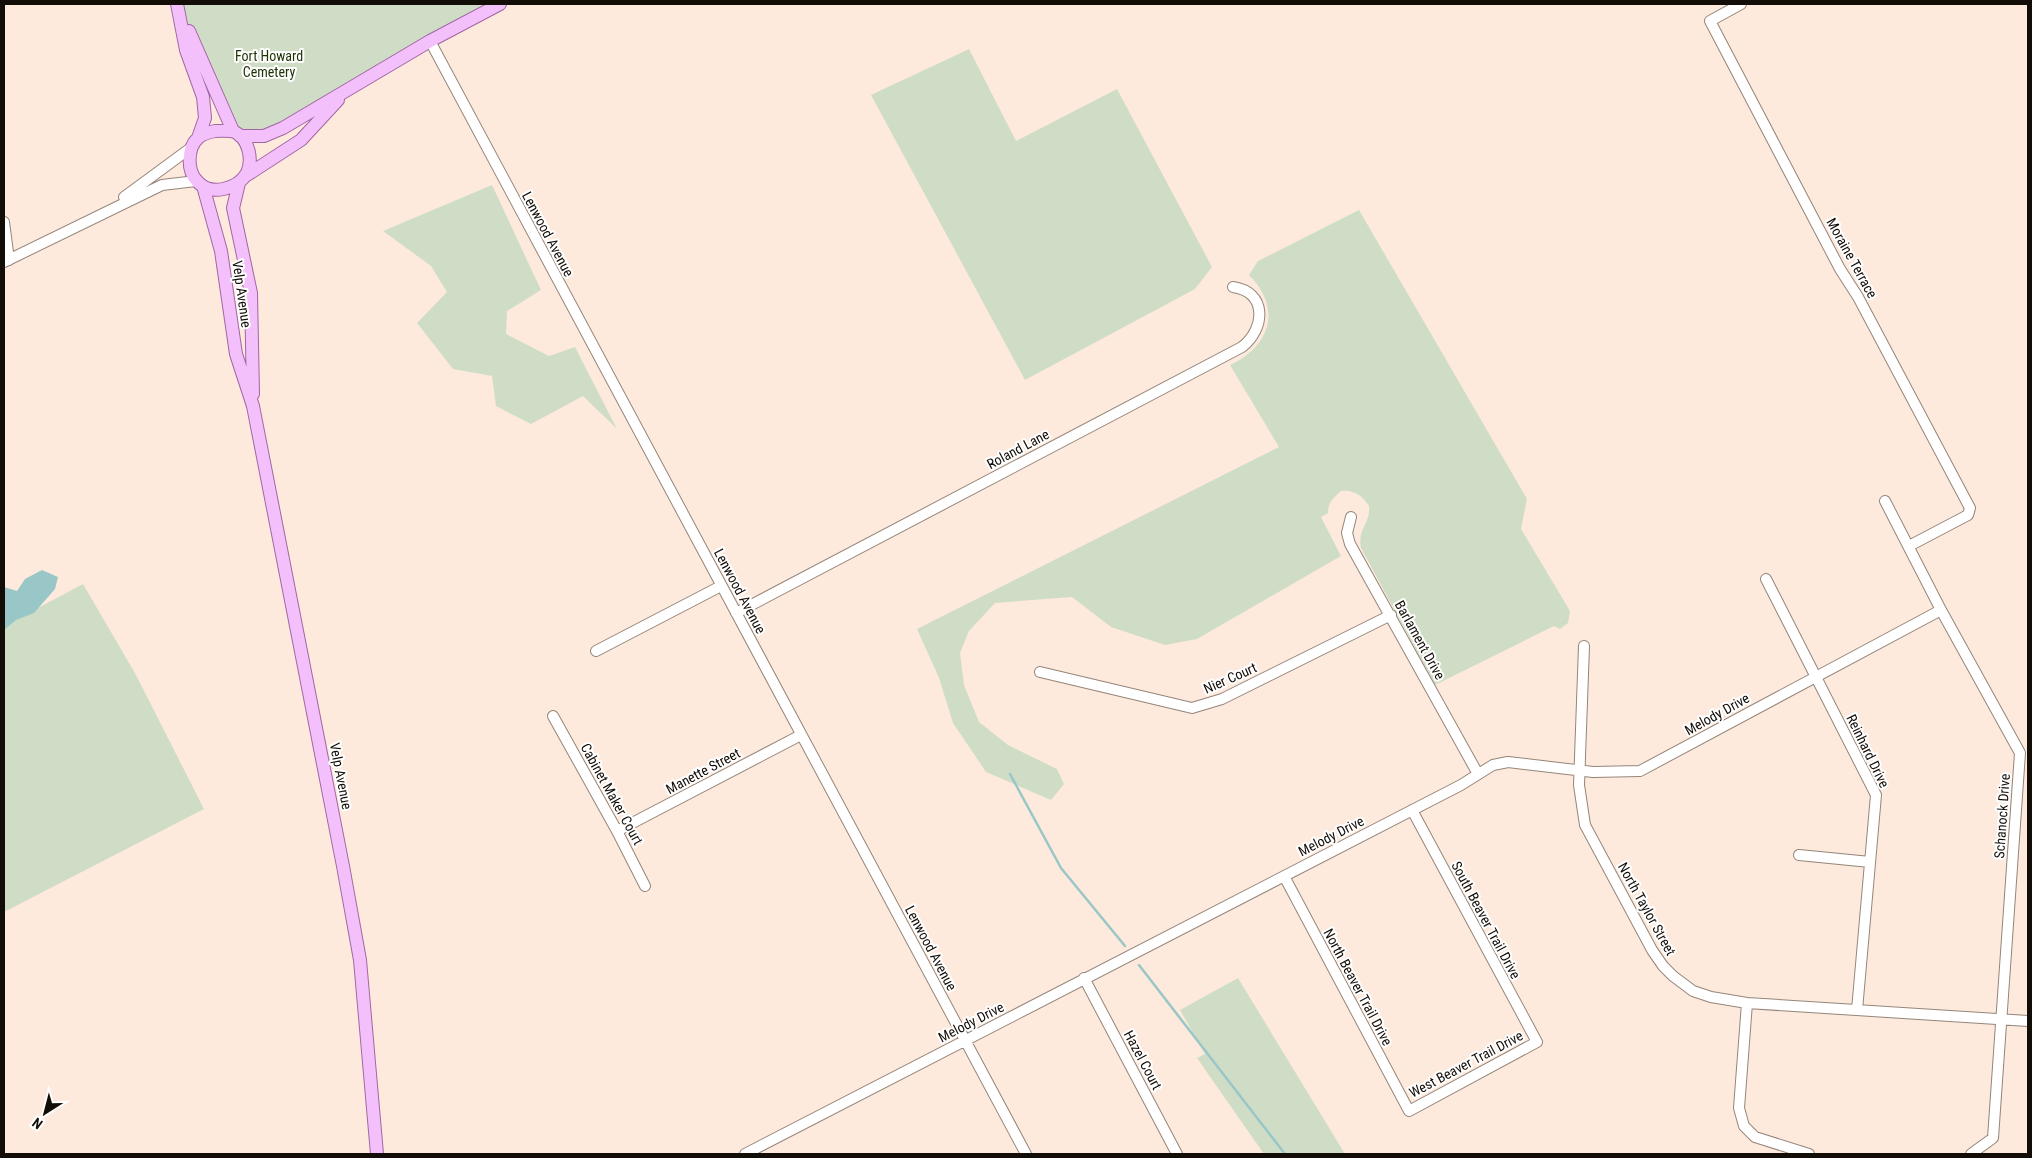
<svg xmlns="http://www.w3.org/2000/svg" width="2032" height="1158" font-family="'Roboto Condensed',sans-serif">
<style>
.green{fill:#d0ddc6}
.water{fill:#99c6c6}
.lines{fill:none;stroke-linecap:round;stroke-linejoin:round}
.stream{stroke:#99c6c6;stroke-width:2.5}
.minor-casing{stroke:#958579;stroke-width:12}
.major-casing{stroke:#a166a4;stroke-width:14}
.minor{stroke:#fff;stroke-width:10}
.major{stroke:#f4c0fb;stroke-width:12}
.labels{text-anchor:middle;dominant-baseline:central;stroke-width:4;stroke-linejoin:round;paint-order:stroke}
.park-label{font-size:14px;fill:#1d3202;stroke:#fff}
.street-label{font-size:14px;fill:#130d08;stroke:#fff}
</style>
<rect width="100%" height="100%" fill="#fdeadd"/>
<path class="green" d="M178,4H500L264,136L233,131Z
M969,49L1016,141L1117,89L1212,267L1195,289L1025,380L871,95Z
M492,185L541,290L507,311L506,334L549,356L575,347L617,429L583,396L531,424L496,406L492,376L453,369L417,323L447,292L431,266L383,231Z
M1359,210L1527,499L1521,529L1570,611L1568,623L1560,629L1554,626L1435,685L1361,548C1357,529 1371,523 1369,506C1363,496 1353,489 1341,491C1333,498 1328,503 1328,513L1321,517L1341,556L1197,639L1165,645L1111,627L1072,597L995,603L969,631L960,653L964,685L979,722L1008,745L1057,769L1064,784L1051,800L986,772L953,723L939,678L917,629L1279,447L1230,365C1271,346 1282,308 1249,275L1258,261Z
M83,584L136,675L204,809L4,912V626Z
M1238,978L1345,1154H1264L1197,1058L1205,1054L1180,1010Z"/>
<path class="water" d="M42,570L58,577L55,589L34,613L16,620L4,630V587L17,591L25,579Z"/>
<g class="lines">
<path class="stream" d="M1010,774L1061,868L1125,946
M1139,965L1285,1154"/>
<defs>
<path id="minor" d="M1741,4L1710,21L1840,269L1858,297L1970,508L1968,515L1909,546
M430,41L1026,1154
M124,197L192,147
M4,222L9,260
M4,262L162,185L196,181
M1885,501L1941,610L2020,753L1993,1138L1971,1154
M1351,517L1347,533L1350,544L1478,774
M1766,579L1876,795L1857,1010
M736,613L1242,347C1266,328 1267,292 1233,287
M1584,646L1579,785L1585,825L1652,950L1663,966L1673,976L1693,991L1711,997L1747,1003L2028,1021
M596,651L721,586
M1040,672L1192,708L1222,699L1391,615
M553,716L617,831L645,886
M617,831L801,735
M1799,855L1870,862
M1284,876L1409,1111L1537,1042L1412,810
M1084,978L1177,1154
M1747,1003L1739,1108L1744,1126L1755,1137L1809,1154
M745,1154L1461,785L1493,765L1508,762L1593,772L1640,771L1941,610"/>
<path id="major" d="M177,4L186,50L203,97L205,118L198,138
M189,31L233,131
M215,131C222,131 229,130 235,132C249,139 253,160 247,173C238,189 210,197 197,181C187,171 187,148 198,138C202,134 210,132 215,131Z
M240,136H264L283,128L430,41L500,4
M244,177L301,140L338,100
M239,183L233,208L251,293L253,394
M203,186L221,251L236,354L253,406L343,866L360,960L377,1154"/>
</defs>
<use href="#minor" class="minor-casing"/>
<use href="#major" class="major-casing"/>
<use href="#minor" class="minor"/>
<use href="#major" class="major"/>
</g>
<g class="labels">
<g class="park-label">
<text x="269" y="56">Fort Howard<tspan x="269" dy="16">Cemetery</tspan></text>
</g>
<g class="street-label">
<text transform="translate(548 234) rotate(62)">Lenwood Avenue</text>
<text transform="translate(1852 258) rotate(61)">Moraine Terrace</text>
<text transform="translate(242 294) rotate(82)">Velp Avenue</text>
<text transform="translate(1018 449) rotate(-28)">Roland Lane</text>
<text transform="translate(740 591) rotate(62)">Lenwood Avenue</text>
<text transform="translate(1420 640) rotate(61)">Barlament Drive</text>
<text transform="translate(1230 678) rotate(-24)">Nier Court</text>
<text transform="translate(1717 714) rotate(-29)">Melody Drive</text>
<text transform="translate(1868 751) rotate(64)">Reinhard Drive</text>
<text transform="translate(703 771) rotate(-28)">Manette Street</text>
<text transform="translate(341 776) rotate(79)">Velp Avenue</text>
<text transform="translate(612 794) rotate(61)">Cabinet Maker Court</text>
<text transform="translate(2002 816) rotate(-86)">Schanock Drive</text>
<text transform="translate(1331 836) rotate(-27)">Melody Drive</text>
<text transform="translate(1647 909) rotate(61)">North Taylor Street</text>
<text transform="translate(1486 920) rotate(62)">South Beaver Trail Drive</text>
<text transform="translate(931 948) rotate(62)">Lenwood Avenue</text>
<text transform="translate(1358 987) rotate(62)">North Beaver Trail Drive</text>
<text transform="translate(971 1022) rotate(-27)">Melody Drive</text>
<text transform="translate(1143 1060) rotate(62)">Hazel Court</text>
<text transform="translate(1466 1064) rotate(-28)">West Beaver Trail Drive</text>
</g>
</g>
<rect width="2032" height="1158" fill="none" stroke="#130d08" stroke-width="10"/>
<g transform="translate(45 1113) rotate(216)" stroke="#ffffff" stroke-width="4" paint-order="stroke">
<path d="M0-4L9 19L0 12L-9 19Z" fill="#130d08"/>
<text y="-8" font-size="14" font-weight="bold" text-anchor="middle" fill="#130d08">N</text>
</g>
</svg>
